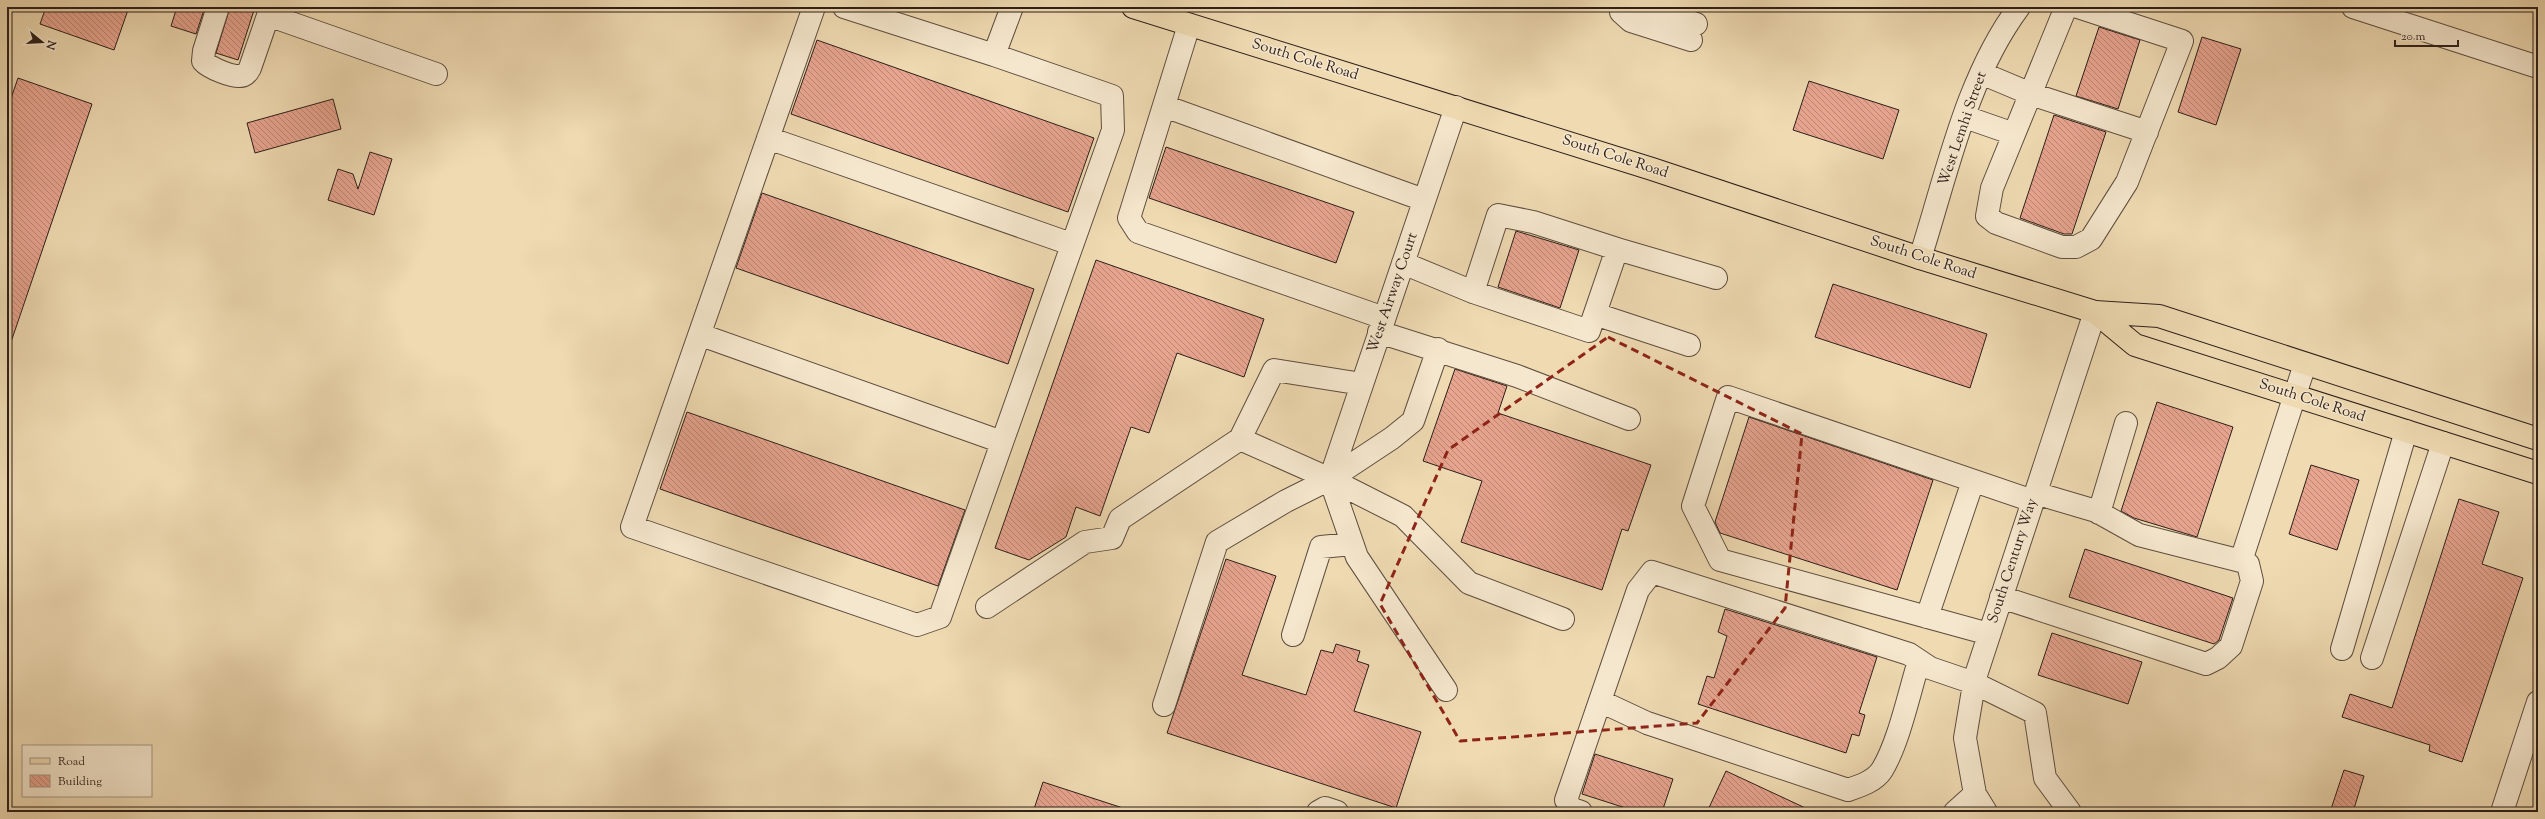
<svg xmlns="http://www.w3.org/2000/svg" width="2545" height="819" font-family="'Sorts Mill Goudy',serif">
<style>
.building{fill:url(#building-back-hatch);stroke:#2d1f1a}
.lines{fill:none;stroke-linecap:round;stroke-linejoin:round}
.minor-casing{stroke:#5e4e40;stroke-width:24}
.major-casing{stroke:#2d1f1a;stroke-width:24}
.minor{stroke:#f5e7cd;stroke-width:22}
.major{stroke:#efdab2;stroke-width:22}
.marked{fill:none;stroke:#8f2418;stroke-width:3;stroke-dasharray:8 5;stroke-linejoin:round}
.labels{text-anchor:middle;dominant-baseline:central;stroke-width:3;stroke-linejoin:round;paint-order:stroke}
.street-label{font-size:15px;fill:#2d1f1a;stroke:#f5e7cd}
</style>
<defs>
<pattern id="building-back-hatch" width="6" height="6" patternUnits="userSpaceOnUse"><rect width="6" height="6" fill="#e7a48f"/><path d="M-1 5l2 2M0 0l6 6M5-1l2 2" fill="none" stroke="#bc8574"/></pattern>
</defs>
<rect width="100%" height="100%" fill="#efdab2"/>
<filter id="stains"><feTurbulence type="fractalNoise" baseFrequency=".005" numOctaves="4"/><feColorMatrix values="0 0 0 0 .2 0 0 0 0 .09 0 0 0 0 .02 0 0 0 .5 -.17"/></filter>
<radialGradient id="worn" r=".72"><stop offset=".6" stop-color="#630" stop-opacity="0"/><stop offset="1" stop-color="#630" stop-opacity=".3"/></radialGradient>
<path class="building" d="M46,7H129L114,50L40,24Z
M177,7H205L196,34L171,26Z
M230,7H255L238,60L216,53Z
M2099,27L2140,40L2118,109L2076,96Z
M2202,37L2241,49L2216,125L2178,112Z
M817,40L1094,138L1068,212L791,114Z
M18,78L92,104L10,345L7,344V110Z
M1809,81L1899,110L1883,159L1793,130Z
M333,99L341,129L255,153L247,123Z
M2054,115L2106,132L2072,234H2064L2020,218Z
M1166,147L1354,212L1336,263L1149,198Z
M370,152L392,159L374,215L328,200L338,169L353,174L358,189Z
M762,193L1034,289L1008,364L736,268Z
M1516,231L1579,250L1560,308L1498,287Z
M1096,260L1264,319L1244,377L1177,353L1149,433L1131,427L1100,516L1076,507L1066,537L1029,560L995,548Z
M1833,284L1987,334L1970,388L1815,337Z
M1455,369L1507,386L1498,413L1651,465L1628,531L1622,529L1602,590L1461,542L1482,481L1423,461Z
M2157,402L2233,427L2197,537L2134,518L2121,511Z
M687,412L965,510L938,586L660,489Z
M1749,417L1933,480L1897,590L1720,533L1715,522Z
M2311,465L2359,480L2337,550L2289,534Z
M2459,499L2499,512L2482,564L2523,578L2462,762L2429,751L2430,745L2342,717L2350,694L2392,708Z
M2085,549L2233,598L2219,640L2214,644L2069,597Z
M1226,559L1276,576L1242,675L1306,695L1321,650L1333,653L1336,644L1360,651L1357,661L1369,665L1354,711L1421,732L1396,808L1167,733Z
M1725,609L1877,657L1859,713L1865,715L1859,736L1852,734L1846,753L1698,704L1707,676L1714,678L1727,636L1718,632Z
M2052,633L2142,662L2128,704L2038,675Z
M1595,754L1673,779L1662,812H1638L1582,794Z
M2344,770L2364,776L2353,812H2330Z
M1726,771L1814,812H1707Z
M1043,782L1126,809L1125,812H1033Z"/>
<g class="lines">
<defs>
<path id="minor" d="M218,7L204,51L203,61C208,67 236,80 244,75C247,74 249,70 250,68L271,7
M814,7L632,527L917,625L940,617L1113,130L1112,96L994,55L1012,7
M844,7L994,55
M1645,7L1696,24
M2066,7L1992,188L1987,216L1996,223L2062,247H2076L2091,239L2127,182L2182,41L2078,7
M2353,7L2538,67
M1621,12L1631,21L1691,40
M268,15L436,74
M1189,25L1129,218L1138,232L1384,318
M1981,73L2031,94L2147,132
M1164,106L1424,200
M1965,117L2014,134
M768,138L1071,244
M1617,249L1716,278
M1920,258C1947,174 1966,78 2019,7
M1403,263L1473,292L1589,331L1617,249L1533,222L1498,215L1473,292
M1595,314L1689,345
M1379,332L1517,376L1629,419
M701,335L1002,442
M1240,439L1330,479L1403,516L1469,583L1563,619
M1330,479L1456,107
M1330,479L1357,557L1446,690
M2035,493L2096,511L2139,535L2241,561L2305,364
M2099,513L2126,423
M2001,597L2206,664L2218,658L2231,646L2252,581L2248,564L2241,561
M987,607L1085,542L1112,538L1120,519L1240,439L1274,370L1362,384
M1927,617L1973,481
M1989,634L1720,560L1693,506L1728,397L2033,501
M1293,635L1321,547L1352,544
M2342,649L2406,431
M2372,658L2443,443
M1600,701L1647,723L1848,790C1860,786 1875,781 1882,770C1899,742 1909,693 1919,661
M1164,705L1217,542L1286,501L1330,479L1392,438L1413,421L1438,349
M1318,812L1325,808L1337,812
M1581,812L1572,809L1566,800L1638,590L1652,572L1909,654L1930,668L1974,683L2035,713L2045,778L2070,812
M1955,812L1975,794
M1986,812L1975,794L1965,738L1975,678L2095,312
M2502,812L2538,702"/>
<path id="major" d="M1133,7L1652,169L1920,258L2095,312L2159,316L2538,439
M2095,312L2135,345L2538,473"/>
</defs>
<use href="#minor" class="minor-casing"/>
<use href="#major" class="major-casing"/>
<use href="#minor" class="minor"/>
<use href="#major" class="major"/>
</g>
<path class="marked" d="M1608,337L1802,434L1785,608L1697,723L1460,741L1380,604L1448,450Z"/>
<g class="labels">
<g class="street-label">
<text transform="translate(1305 60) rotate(17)">South Cole Road</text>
<text transform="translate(1963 129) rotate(-71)">West Lemhi Street</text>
<text transform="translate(1615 157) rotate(18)">South Cole Road</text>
<text transform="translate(1923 258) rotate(18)">South Cole Road</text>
<text transform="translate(1393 293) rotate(-71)">West Airway Court</text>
<text transform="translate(2312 401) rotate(18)">South Cole Road</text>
<text transform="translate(2013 561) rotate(-72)">South Century Way</text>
</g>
</g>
<rect width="2545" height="819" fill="none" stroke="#efdab2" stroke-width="24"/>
<rect x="8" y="8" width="2529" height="803" fill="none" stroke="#2d1f1a" stroke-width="2"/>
<rect x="12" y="12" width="2521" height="795" fill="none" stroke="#2d1f1a"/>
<rect x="22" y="745" width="130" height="52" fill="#f5e7cd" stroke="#a59785"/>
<rect x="30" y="758" width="20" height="6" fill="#efdab2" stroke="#a59785"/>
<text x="58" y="765" font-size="12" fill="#2d1f1a">Road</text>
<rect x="30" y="775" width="20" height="12" fill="url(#building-back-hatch)" stroke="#a59785"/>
<text x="58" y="785" font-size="12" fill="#2d1f1a">Building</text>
<g transform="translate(42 42) rotate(108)" stroke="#f5e7cd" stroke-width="3" paint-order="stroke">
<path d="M0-3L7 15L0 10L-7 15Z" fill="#2d1f1a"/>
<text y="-6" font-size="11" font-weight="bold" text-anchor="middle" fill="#2d1f1a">N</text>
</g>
<path d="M2395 40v6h63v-6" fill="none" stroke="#2d1f1a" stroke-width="2"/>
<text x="2401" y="40" font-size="12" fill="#2d1f1a" stroke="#f5e7cd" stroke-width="3" paint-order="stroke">20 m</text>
<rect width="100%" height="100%" filter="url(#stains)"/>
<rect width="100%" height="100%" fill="url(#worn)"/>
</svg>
